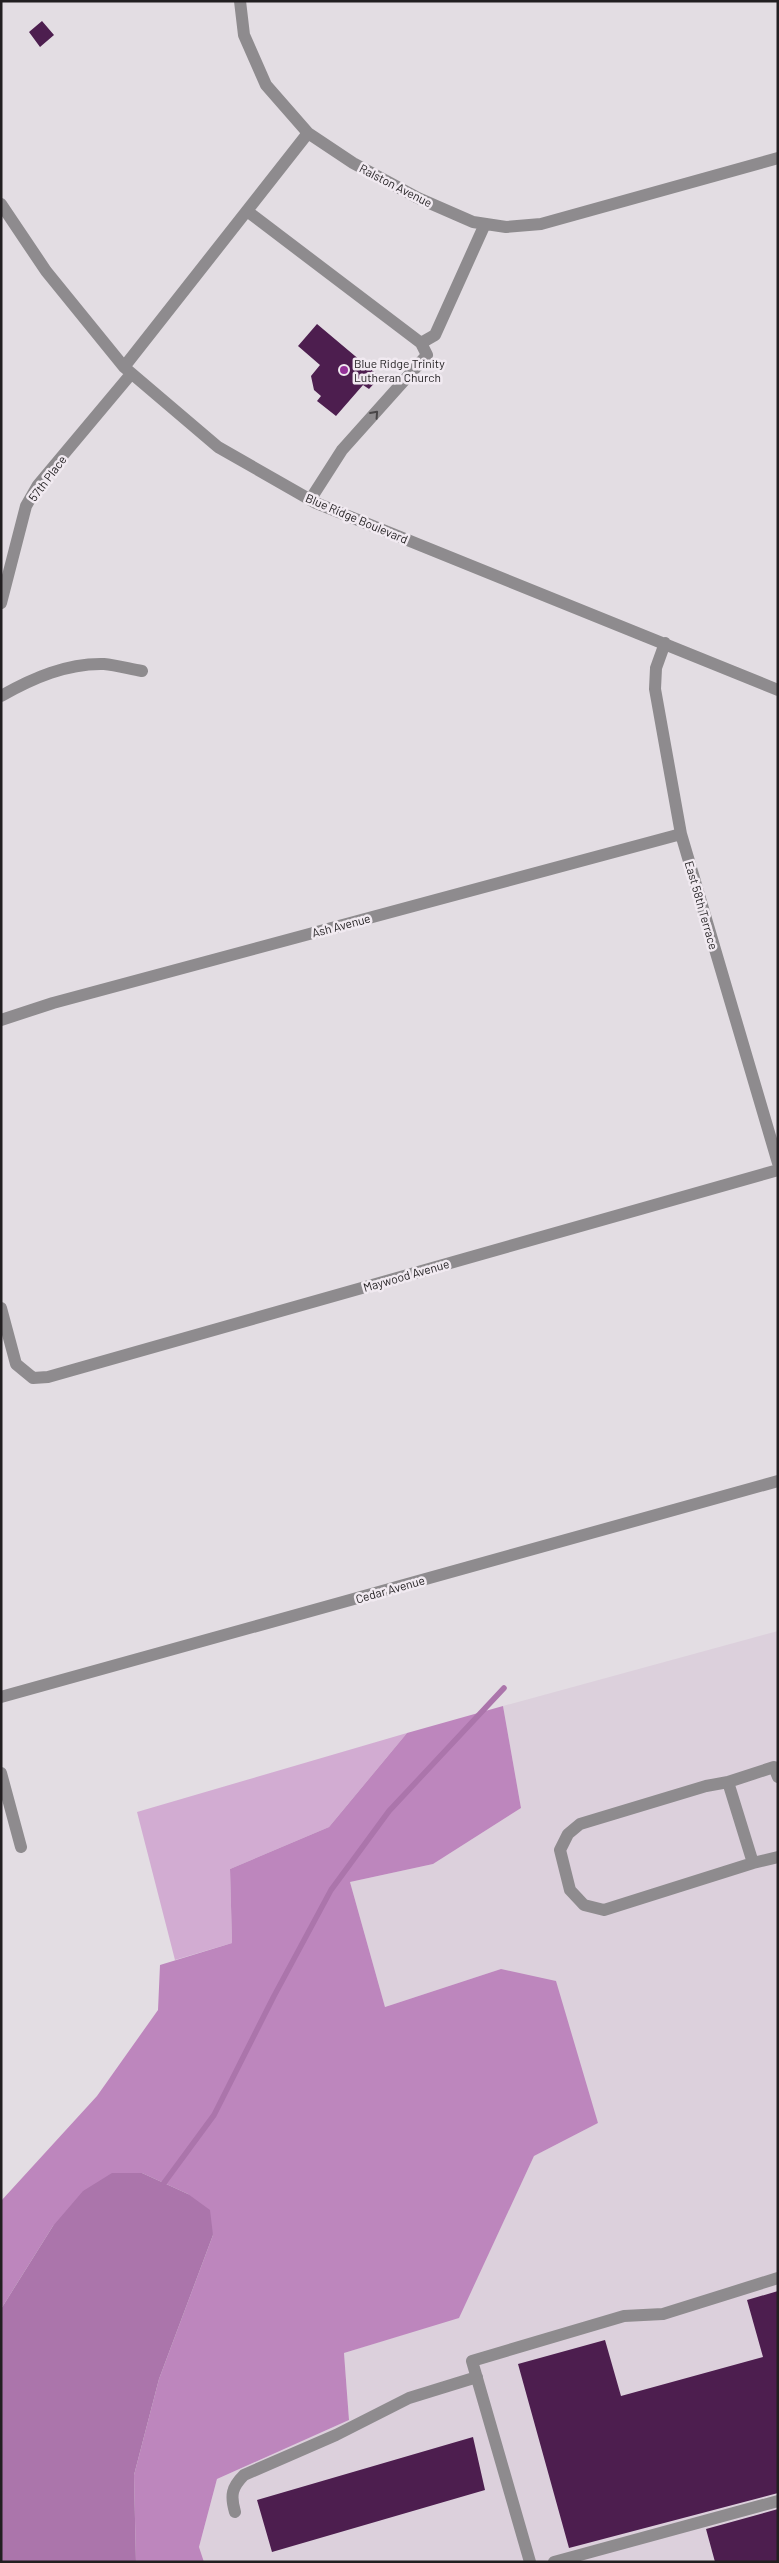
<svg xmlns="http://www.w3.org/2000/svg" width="779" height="2563" font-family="Barlow,sans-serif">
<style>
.built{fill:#dcd0dc}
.green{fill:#d2acd2}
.forest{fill:#bd86bd}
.water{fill:#ab75ab}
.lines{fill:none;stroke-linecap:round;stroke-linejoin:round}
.stream{stroke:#ab75ab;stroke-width:5.5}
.building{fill:#4d1e4f}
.minor{stroke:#8e8b8e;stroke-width:12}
.oneway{stroke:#484547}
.poi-dot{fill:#943298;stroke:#f1eaf1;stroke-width:2}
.labels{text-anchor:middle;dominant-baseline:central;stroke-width:5;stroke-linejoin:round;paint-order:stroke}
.street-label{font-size:12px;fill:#221f21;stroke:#f1eaf1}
.poi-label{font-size:12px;fill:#221f21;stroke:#f1eaf1;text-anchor:start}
</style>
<rect width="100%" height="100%" fill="#e3dde3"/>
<path class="built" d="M778,1631V2562H204L199,2547L217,2479L349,2420L344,2353L459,2317L534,2156L598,2123L501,1969L385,2007L350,1882L433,1864L521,1808L503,1706Z"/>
<path class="green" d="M407,1733L329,1827L230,1869L232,1943L175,1960L137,1812Z"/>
<path class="forest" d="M503,1706L521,1808L433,1864L350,1882L385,2007L501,1969L556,1981L598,2123L534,2156L459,2318L344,2353L349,2420L217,2479L199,2547L204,2562H136L134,2475L159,2379L213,2235L188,2194L142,2173L53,2226L1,2309V2201L97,2096L158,2010L160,1965L232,1943L230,1869L329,1827L407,1733Z"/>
<path class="water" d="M112,2173H142L188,2194L210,2210L213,2235L159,2379L134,2475L136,2562H1V2309L53,2226L83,2191Z"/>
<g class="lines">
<path class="stream" d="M164,2183L214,2115L274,1996L331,1890L389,1811L504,1688"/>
</g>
<path class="building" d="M42,21L54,35L40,47L29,32Z
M317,324L380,377L369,389L363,385L336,416L317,401L321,396L314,390L311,376L320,365L298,346Z
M778,2291V2493L569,2548L518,2364L605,2340L621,2396L763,2357L747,2300Z
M473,2437L485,2490L272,2552L257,2500Z
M778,2509V2562H715L706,2529Z"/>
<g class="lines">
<path class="minor" d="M240,1L244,35L266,85L308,133L353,163L418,198L473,222L506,227L541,224L778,158
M1,204L46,271L124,367L218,447L316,503L778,690
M247,211L421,343L427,355L342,450L310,500
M421,343L435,335L485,224
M124,367L308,133
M1,603L26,506L38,485L131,374
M665,643L656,668L655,689L681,834L778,1163
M1,696C33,678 67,663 104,664C116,665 130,669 142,671
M1,1020L53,1003L681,834
M1,1308L16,1364L33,1378L48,1377L778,1170
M1,1697L778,1481
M1,1773L21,1847
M778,1777L774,1767L728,1782L753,1863L778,1857
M728,1782L706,1786L580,1824L568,1834L560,1850L570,1890L584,1905L604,1910L753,1863
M235,2512C230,2495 232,2487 244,2475L336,2435L409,2398L477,2377
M530,2562L472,2361L624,2316L663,2314L778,2278
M554,2562L778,2501"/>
</g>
<defs><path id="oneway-chevron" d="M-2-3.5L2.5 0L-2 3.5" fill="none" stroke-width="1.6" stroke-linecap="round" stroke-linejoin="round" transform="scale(1.25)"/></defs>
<use class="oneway" href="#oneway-chevron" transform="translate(375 414) rotate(-48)"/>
<circle class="poi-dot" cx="344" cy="370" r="5"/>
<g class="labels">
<g class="street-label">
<text transform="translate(396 185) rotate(27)">Ralston Avenue</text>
<text transform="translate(47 478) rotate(-53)">57th Place</text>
<text transform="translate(357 518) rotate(23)">Blue Ridge Boulevard</text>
<text transform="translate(702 905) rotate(74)">East 58th Terrace</text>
<text transform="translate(341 925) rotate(-15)">Ash Avenue</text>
<text transform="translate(406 1275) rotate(-16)">Maywood Avenue</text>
<text transform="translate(390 1589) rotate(-16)">Cedar Avenue</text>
</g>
<g class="poi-label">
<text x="354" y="363">Blue Ridge Trinity<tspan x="354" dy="14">Lutheran Church</tspan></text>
</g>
</g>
<rect width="779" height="2563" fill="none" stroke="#221f21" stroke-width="5"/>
</svg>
